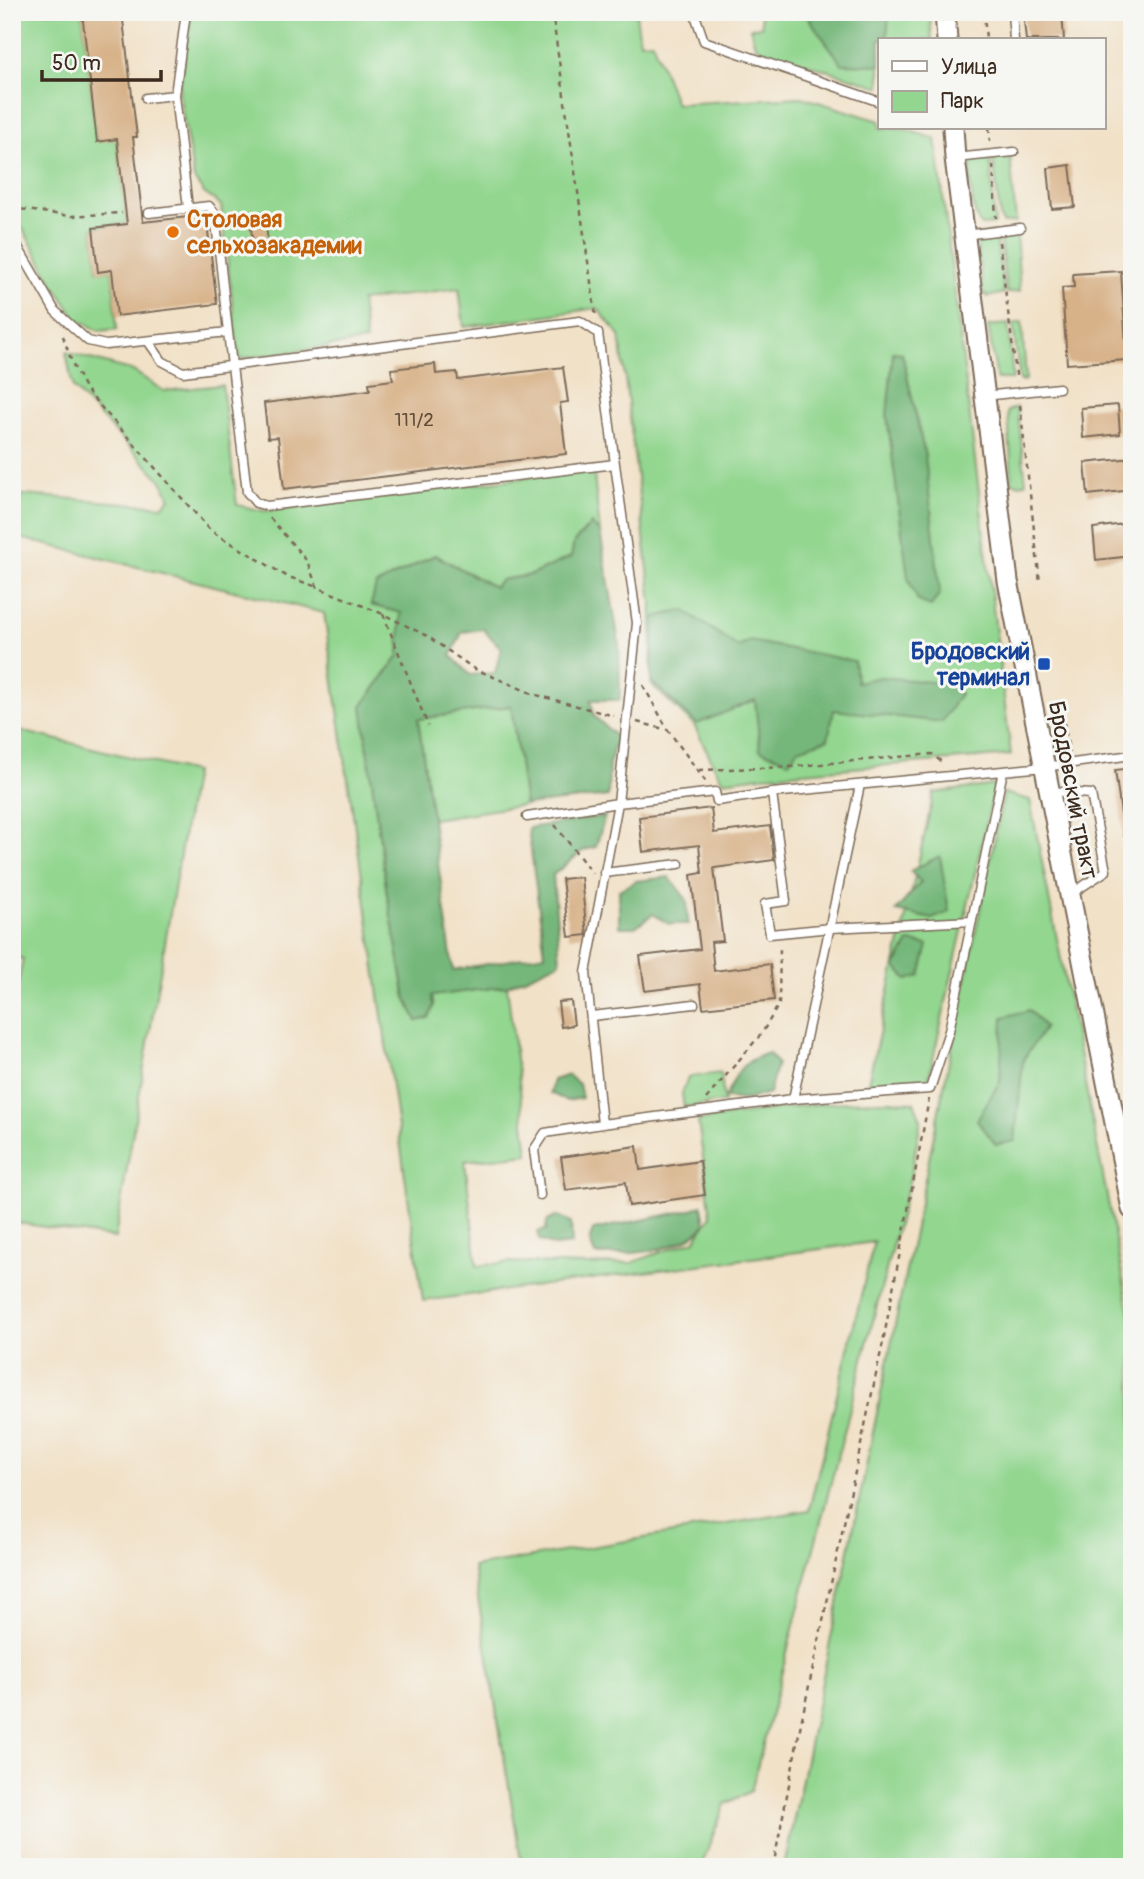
<svg xmlns="http://www.w3.org/2000/svg" width="1144" height="1879" font-family="Pangolin,sans-serif">
<style>
.green{fill:#92d68f;stroke:#668056;stroke-width:2}
.forest{fill:#75b77a;stroke:#58704c;stroke-width:2;fill-rule:evenodd}
.building{fill:#d7b187}
.lines{fill:none;stroke-linecap:round;stroke-linejoin:round}
.service-casing{stroke:#7b6a59;stroke-width:11}
.tertiary-casing{stroke:#7b6a59;stroke-width:23}
.path{stroke:#7b6a59;stroke-width:2.5;stroke-dasharray:5 5;stroke-linecap:butt}
.service{stroke:#fff;stroke-width:8}
.tertiary{stroke:#fff;stroke-width:19}
.food-dot{fill:#e8710a;stroke:#f6f6f2;stroke-width:2.5}
.transit-dot{fill:#1a4fb4;stroke:#f6f6f2;stroke-width:2.5}
.labels{text-anchor:middle;dominant-baseline:central;stroke-width:6;stroke-linejoin:round;paint-order:stroke}
.number-label{font-size:19px;fill:#624c38}
.food-label{font-size:23px;font-weight:bold;fill:#c56008;stroke:#f6f6f2;text-anchor:start}
.transit-label{font-size:23px;font-weight:bold;fill:#164399;stroke:#f6f6f2;text-anchor:end}
.street-label{font-size:23px;fill:#3b2a1e;stroke:#f6f6f2}
</style>
<rect width="100%" height="100%" fill="#f6f6f2"/>
<filter id="ink" filterUnits="userSpaceOnUse"><feTurbulence type="fractalNoise" baseFrequency=".0143" numOctaves="2"/><feDisplacementMap in="SourceGraphic" scale="14" xChannelSelector="R" yChannelSelector="G"/><feConvolveMatrix kernelMatrix="1 2 1 2 8 2 1 2 1" color-interpolation-filters="sRGB"/></filter>
<filter id="wash" filterUnits="userSpaceOnUse"><feTurbulence type="fractalNoise" baseFrequency=".00686" numOctaves="4" result="noise"/><feDisplacementMap in="SourceGraphic" scale="28" xChannelSelector="R" yChannelSelector="G"/><feGaussianBlur stdDeviation="1.57" result="paint"/><feColorMatrix in="noise" values="0 0 0 0 0 0 0 0 0 0 0 0 0 0 0 0 0 1.4 0 .05"/><feComposite in="paint" operator="in"/></filter>
<g filter="url(#wash)">
<rect width="100%" height="100%" fill="#f1e1c7"/>
<path class="green" d="M12,12H82L97,141L117,139L127,224L93,228L98,271L112,270L117,329L99,331L76,318L54,285L12,209Z
M191,12H644L636,14L640,42L652,41L676,104L802,97L880,121V128H900L936,139L1011,755L779,774L722,781L694,725L651,684L652,603L620,336L597,308L464,327L459,288L361,301L366,341L239,359L221,205L204,193L194,179L179,93Z
M760,12H930L932,40H880V87L760,49L755,45L750,28L762,26Z
M1010,154L1016,222L1003,223L1000,217L993,156Z
M990,157L995,224L981,225C971,214 969,174 972,159Z
M1016,230L1020,291L1007,293L999,232Z
M995,233L1004,293L988,297L983,293L976,235Z
M1022,322L1026,380L1020,381L1013,324Z
M1008,324L1013,379H997L988,326Z
M66,352L133,371L164,391L222,385L237,505L264,511L584,470L594,475L600,532L591,524L571,557L531,575L501,580L494,587L435,555L377,585L371,605L401,612L399,656L362,706L387,894L406,998L417,1021L431,996L507,986L528,1154L465,1161L477,1266L511,1262L585,1265L631,1263L695,1240L711,1216L698,1121C769,1110 841,1097 914,1102L921,1120L911,1174L751,1791L725,1804L701,1867H522L473,1567L809,1510L874,1242L423,1301L324,613L12,536V494L162,506L170,498L162,481L73,388Z
M1017,407L1026,483L1016,484L1012,481L1008,411Z
M511,706L525,805L432,819L418,719Z
M12,729L194,772L115,1238L12,1222V1012L23,959L12,956Z
M995,785L928,1081L867,1087L934,793Z
M1004,793L1030,800L1132,1325V1867H784Z
M721,1073L724,1102L684,1107L682,1094L688,1077Z"/>
<path class="forest" d="M804,12H889L887,40H880V65L842,64Z
M893,352L902,353L925,456L940,593L931,606L918,601L908,578L887,416Z
M591,524L600,532L619,642L620,700H591L594,716L617,737L609,764L608,796L525,805L511,706L418,719L453,970L545,954L528,828L605,816L596,847L584,850L553,875L560,962L507,986L432,996L434,1006L429,1018L417,1021L406,998L387,894L362,706L399,656L401,613L371,605L376,585L435,555L494,587L501,580L531,575L571,557L574,542ZM483,629L501,648L495,673L470,675L451,656L462,632Z
M684,610L738,647L750,641L854,661L857,682L880,677L953,684L960,694L942,722L834,710L828,739L798,749L789,761L760,750L755,700L697,724L651,681L655,617Z
M940,856L949,912L932,919L896,911L921,882L910,871Z
M669,877L687,900L688,924H669L653,914L635,927H619V890L636,881Z
M909,942L928,945L920,976L907,980L895,966Z
M1029,1010L1045,1027L1023,1060L1015,1141L996,1145L977,1120L1000,1081L1003,1017Z
M769,1053L777,1064L769,1093L746,1100L725,1098C738,1071 739,1062 769,1053Z
M568,1075L579,1084L582,1098L567,1101L550,1093L553,1080Z
M702,1205L705,1225C679,1253 630,1254 595,1255L590,1242L593,1230L690,1210Z
M558,1216L571,1223L572,1244L554,1246L539,1240L538,1232L546,1230L547,1221Z"/>
<g id="blocks">
<path class="building" d="M82,12H122L137,137H133L143,222L206,215L217,304L117,316L112,270L98,272L93,228L127,224L117,139L97,142Z
M1023,12H1062L1064,40H1026Z
M1070,165L1075,207L1052,209L1048,168Z
M265,218L268,242L253,244L250,220Z
M1121,271L1127,360L1067,364L1062,288L1074,287L1073,274Z
M435,364L436,374L457,372L458,380L563,367L568,402L560,403L566,454L284,489L278,437L268,438L264,403L370,390L369,383L393,380L391,369Z
M1118,405L1120,434L1083,438L1081,408Z
M1132,458V490L1088,495L1085,463Z
M1132,523V556L1096,560L1093,528Z
M1132,768V835L1124,836L1115,770Z
M711,808L714,833L770,826L774,860L714,868L723,941L711,942L714,971L770,964L774,1000L703,1008L700,984L645,991L640,956L700,949L691,875L702,873L699,845L643,852L639,817Z
M581,877L587,935L569,937L562,879Z
M571,1001L574,1025L561,1027L558,1002Z
M637,1146L640,1170L700,1161L705,1195L629,1206L626,1182L566,1190L561,1157Z"/>
</g>
</g>
<g filter="url(#ink)">
<use href="#blocks" fill-opacity="0" stroke="#7b6a59" stroke-width="2"/>
<g class="lines">
<defs>
<path id="service" d="M186,12L175,95L188,208
M694,12L704,41L880,102
M1012,12L1014,40
M146,98L175,95
M955,158L1014,152
M149,213L209,206L215,213L228,332
M964,235L1020,228
M12,237L55,311L88,341L106,345L228,332L247,492L256,503L267,506L615,464L637,623L618,803L586,973L602,1124L793,1099L930,1089L949,1031L1003,771
M148,341L162,361L183,372L580,321L598,333L615,464
M984,396L1059,388
M1049,791L1091,794L1106,871L1071,894
M527,817L618,803L715,792L717,801L772,793
M604,873L679,864
M972,921L831,928L770,934L765,904L786,901L772,793L1044,767L1132,755
M592,1016L694,1004
M793,1099L860,785
M540,1195L534,1150L545,1133L602,1124"/>
<path id="tertiary" d="M945,12L947,40
M953,128L955,158L1008,581L1132,1209"/>
</defs>
<use href="#service" class="service-casing"/>
<use href="#tertiary" class="tertiary-casing"/>
<path class="path" d="M552,12L596,317
M984,12L986,40
M989,128L990,141
M993,165L996,218
M12,208L70,216L122,213
M999,242L1017,381
M63,336L72,363L86,390L211,531L286,576L317,587
M1020,405L1040,583
M270,518L307,561L317,587L383,614L427,636L473,668L533,694L614,716
M383,614L428,726
M643,685L668,730L706,782
M1064,721L1069,752
M637,722L668,730
M699,770L788,767L932,754L944,764
M555,825L592,873
M706,1099L762,1033L779,1004L780,946
M773,1867L801,1723L883,1342L929,1099"/>
<use href="#service" class="service"/>
<use href="#tertiary" class="tertiary"/>
</g>
</g>
<circle class="food-dot" cx="173" cy="232" r="7"/>
<rect class="transit-dot" x="1037" y="657" width="14" height="14" rx="3.5"/>
<g class="labels">
<g class="number-label">
<text x="414" y="420">111/2</text>
</g>
<g class="food-label">
<text x="187" y="219">Столовая<tspan x="187" dy="26">сельхозакадемии</tspan></text>
</g>
<g class="transit-label">
<text x="1030" y="651">Бродовский<tspan x="1030" dy="26">терминал</tspan></text>
</g>
<g class="street-label">
<text transform="translate(1073 790) rotate(79)">Бродовский тракт</text>
</g>
</g>
<rect width="1144" height="1879" fill="none" stroke="#f6f6f2" stroke-width="42"/>
<rect x="878" y="38" width="228" height="91" fill="#f6f6f2" stroke="#aba49d" stroke-width="2"/>
<rect x="892" y="61" width="35" height="10" fill="#ffffff" stroke="#aba49d" stroke-width="2"/>
<text x="941" y="74" font-size="21" fill="#3b2a1e">Улица</text>
<rect x="892" y="91" width="35" height="21" fill="#92d68f" stroke="#aba49d" stroke-width="2"/>
<text x="941" y="108" font-size="21" fill="#3b2a1e">Парк</text>
<path d="M42 70v10h119v-10" fill="none" stroke="#3b2a1e" stroke-width="3.5"/>
<text x="52" y="70" font-size="21" fill="#3b2a1e" stroke="#f6f6f2" stroke-width="5" paint-order="stroke">50 m</text>
</svg>
